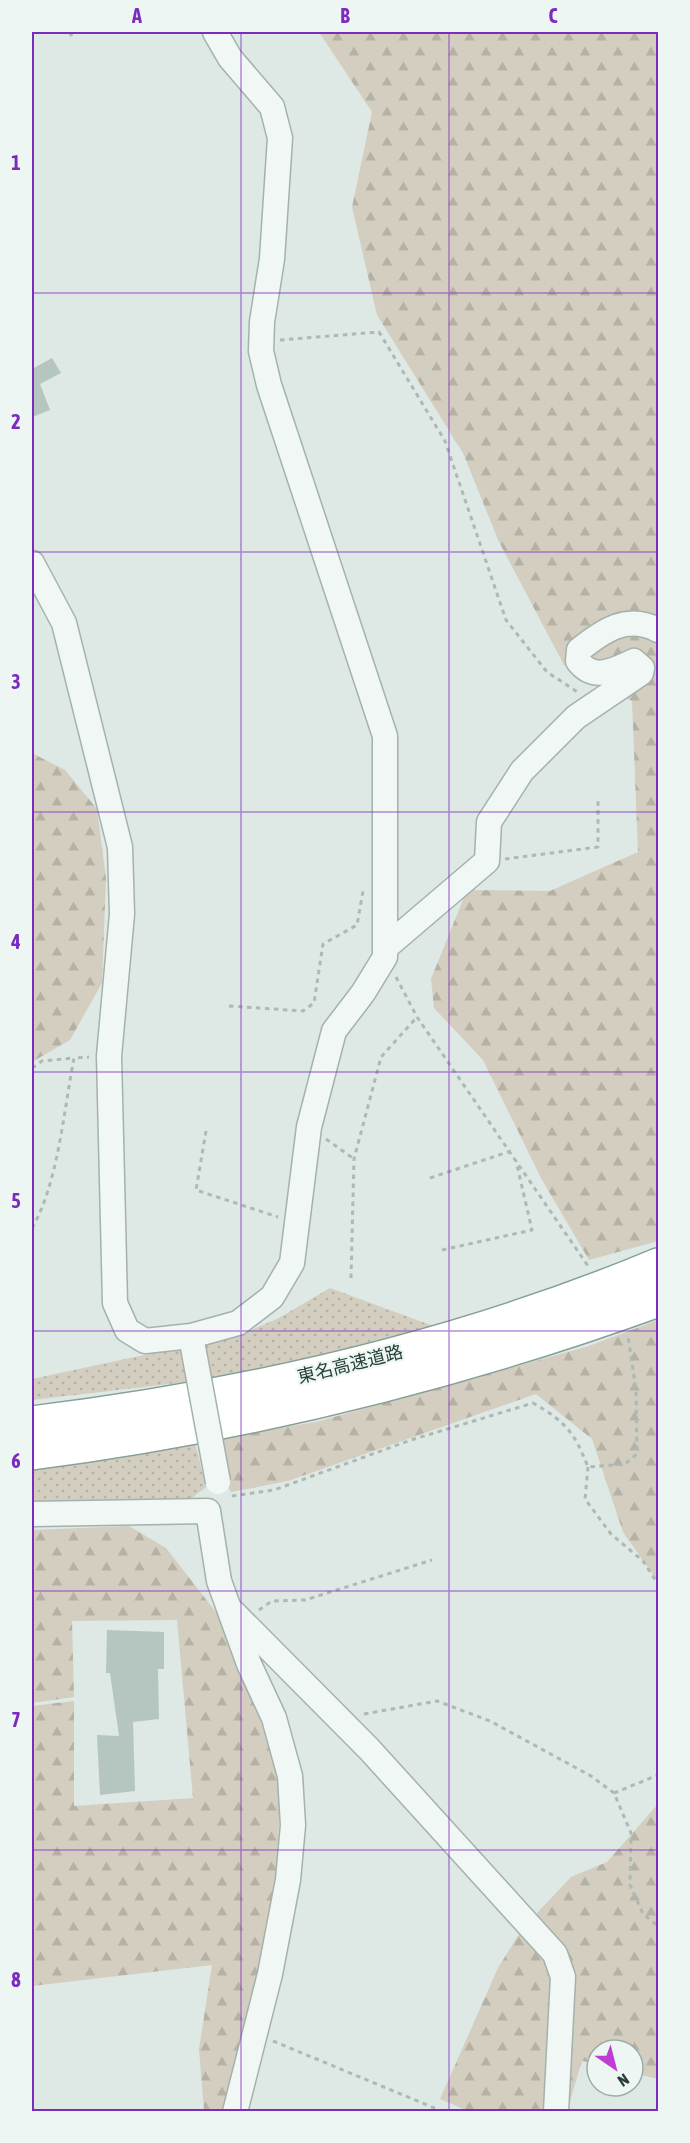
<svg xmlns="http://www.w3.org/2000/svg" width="690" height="2143" font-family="'Asap Condensed','Noto Sans JP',sans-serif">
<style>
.grass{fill:url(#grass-dots)}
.forest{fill:url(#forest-firs)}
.building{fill:#b5c5c0}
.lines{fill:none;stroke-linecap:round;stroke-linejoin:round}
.minor-casing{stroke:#a3b2ad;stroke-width:27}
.highway-casing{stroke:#85a095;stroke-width:36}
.path{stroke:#acb9b4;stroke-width:3;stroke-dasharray:4.5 4.5;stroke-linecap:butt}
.minor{stroke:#f1f7f5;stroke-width:24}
.highway{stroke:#fff;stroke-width:33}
.minor-bridge-casing{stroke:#a3b2ad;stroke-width:27;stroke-linecap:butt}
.minor-bridge{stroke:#f1f7f5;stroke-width:24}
.grid{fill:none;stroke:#7b2cbf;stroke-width:1.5;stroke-opacity:0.55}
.labels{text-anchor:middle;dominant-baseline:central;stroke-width:4.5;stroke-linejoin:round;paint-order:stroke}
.street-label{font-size:18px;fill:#274037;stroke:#eef6f3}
.neatline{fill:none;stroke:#7b2cbf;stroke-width:2}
.grid-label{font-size:20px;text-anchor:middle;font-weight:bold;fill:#7b2cbf}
</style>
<defs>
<pattern id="grass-dots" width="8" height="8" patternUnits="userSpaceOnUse" patternTransform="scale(1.5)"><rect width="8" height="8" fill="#d3cebf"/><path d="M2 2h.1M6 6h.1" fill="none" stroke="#b5b2a5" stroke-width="1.8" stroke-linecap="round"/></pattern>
<pattern id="forest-firs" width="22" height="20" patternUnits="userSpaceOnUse" patternTransform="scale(1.5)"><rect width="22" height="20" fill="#d3cebf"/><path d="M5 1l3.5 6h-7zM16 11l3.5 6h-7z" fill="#b5b2a5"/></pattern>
</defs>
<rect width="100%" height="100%" fill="#dee8e5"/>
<path class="grass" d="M330,1288L444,1330L220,1378L32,1400V1379L242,1334L279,1318Z
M194,1438L206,1487L187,1502L32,1505V1463Z"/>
<path class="forest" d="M319,32H658V1241L589,1260L541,1178L483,1060L434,1008L431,979L467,890L550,891L638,852L632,701L564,665L499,542L463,453L377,315L352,207L372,112Z
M32,753L65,770L97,809L106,878L102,983L70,1040L32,1062Z
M658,1320V1582L623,1532L592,1439L536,1394L288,1481L231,1492L226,1484L220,1437L316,1422L589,1346Z
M129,1526L166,1548L219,1616L282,1776L274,1906L224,2111H204L199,2049L212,1965L32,1986V1706L74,1701V1806L193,1798L177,1620L72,1621L74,1697L32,1703V1530Z
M658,1804V2079L633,2073V2050H597V2064L582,2061L567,2111H468L440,2099L498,1968L522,1929L571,1877L607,1862Z"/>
<path class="building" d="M52,358L61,373L40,384L50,410L32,417V364L34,368Z
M107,1630L164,1632V1669H158L159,1719L133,1722L135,1791L100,1795L97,1735L119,1736L110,1673H106Z"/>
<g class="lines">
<defs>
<path id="minor" d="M32,563L64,623L120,847L122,914L109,1056L115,1303L127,1330L145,1341L191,1336L238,1323L272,1297L292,1263L309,1127L334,1031L363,993L385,957V736L269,385L261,351L262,322L272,259L280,138L272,107L230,58L215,32
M385,948L487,861L489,822L522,771L576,717L641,673L642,668L634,661C614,670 594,682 578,661L579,650C604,630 627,614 658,630
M32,1514L208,1511L219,1581L249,1664L274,1718L290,1776L293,1825L288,1880L270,1974L235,2112
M233,1612L369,1749L555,1954L563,1977L556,2112"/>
<path id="highway" d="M32,1423C245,1397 459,1348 658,1265
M32,1453C248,1425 454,1374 658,1300"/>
</defs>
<use href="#minor" class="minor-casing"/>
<use href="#highway" class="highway-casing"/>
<path class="path" d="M70,32L73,40
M280,340L379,332L445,441L506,620L547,672L579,693
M505,859L598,847V799
M396,977L417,1017L588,1266
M229,1006L303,1011L314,1003L323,944L357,925L363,891
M32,1068L42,1061L74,1058
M206,1131L196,1190L278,1217
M326,1139L354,1159
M430,1178L511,1151
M32,1228C58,1184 64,1109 74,1058L89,1057
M442,1250L532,1230L516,1161
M351,1278L354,1159L381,1057L417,1017
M588,1467L585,1499L611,1534L643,1561L658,1584
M232,1496L274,1490L411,1440L533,1403C566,1422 574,1432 588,1467L625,1464L637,1454L636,1390L628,1336
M259,1610L272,1601L305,1600L432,1560
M364,1714L437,1701L490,1721L591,1776L614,1793L631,1833L630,1885L643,1914L658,1926
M614,1793L658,1775
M273,2041L444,2112"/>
<use href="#minor" class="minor"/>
<use href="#highway" class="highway"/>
<defs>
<path id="minor-bridge" d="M193,1347L218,1482"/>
</defs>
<use href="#minor-bridge" class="minor-bridge-casing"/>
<use href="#minor-bridge" class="minor-bridge"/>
</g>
<path class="grid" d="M241,32V2112M449,32V2112M32,293H658M32,552H658M32,812H658M32,1072H658M32,1331H658M32,1591H658M32,1850H658"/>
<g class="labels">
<g class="street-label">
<text transform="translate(350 1364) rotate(-14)">東名高速道路</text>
</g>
</g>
<rect width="690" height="2143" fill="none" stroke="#eef6f3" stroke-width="66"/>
<g transform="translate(615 2068) rotate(145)"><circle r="28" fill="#eef6f3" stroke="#9eada8" stroke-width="1.5"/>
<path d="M0-4.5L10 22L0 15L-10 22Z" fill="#be3ed3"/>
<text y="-9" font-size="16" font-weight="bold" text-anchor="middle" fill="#274037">N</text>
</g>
<rect x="33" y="33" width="624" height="2077" class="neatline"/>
<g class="grid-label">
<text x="137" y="23">A</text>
<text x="345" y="23">B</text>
<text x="553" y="23">C</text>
<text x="16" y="170">1</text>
<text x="16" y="429">2</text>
<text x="16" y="689">3</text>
<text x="16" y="949">4</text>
<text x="16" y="1208">5</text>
<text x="16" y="1468">6</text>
<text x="16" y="1727">7</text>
<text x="16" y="1987">8</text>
</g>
</svg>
